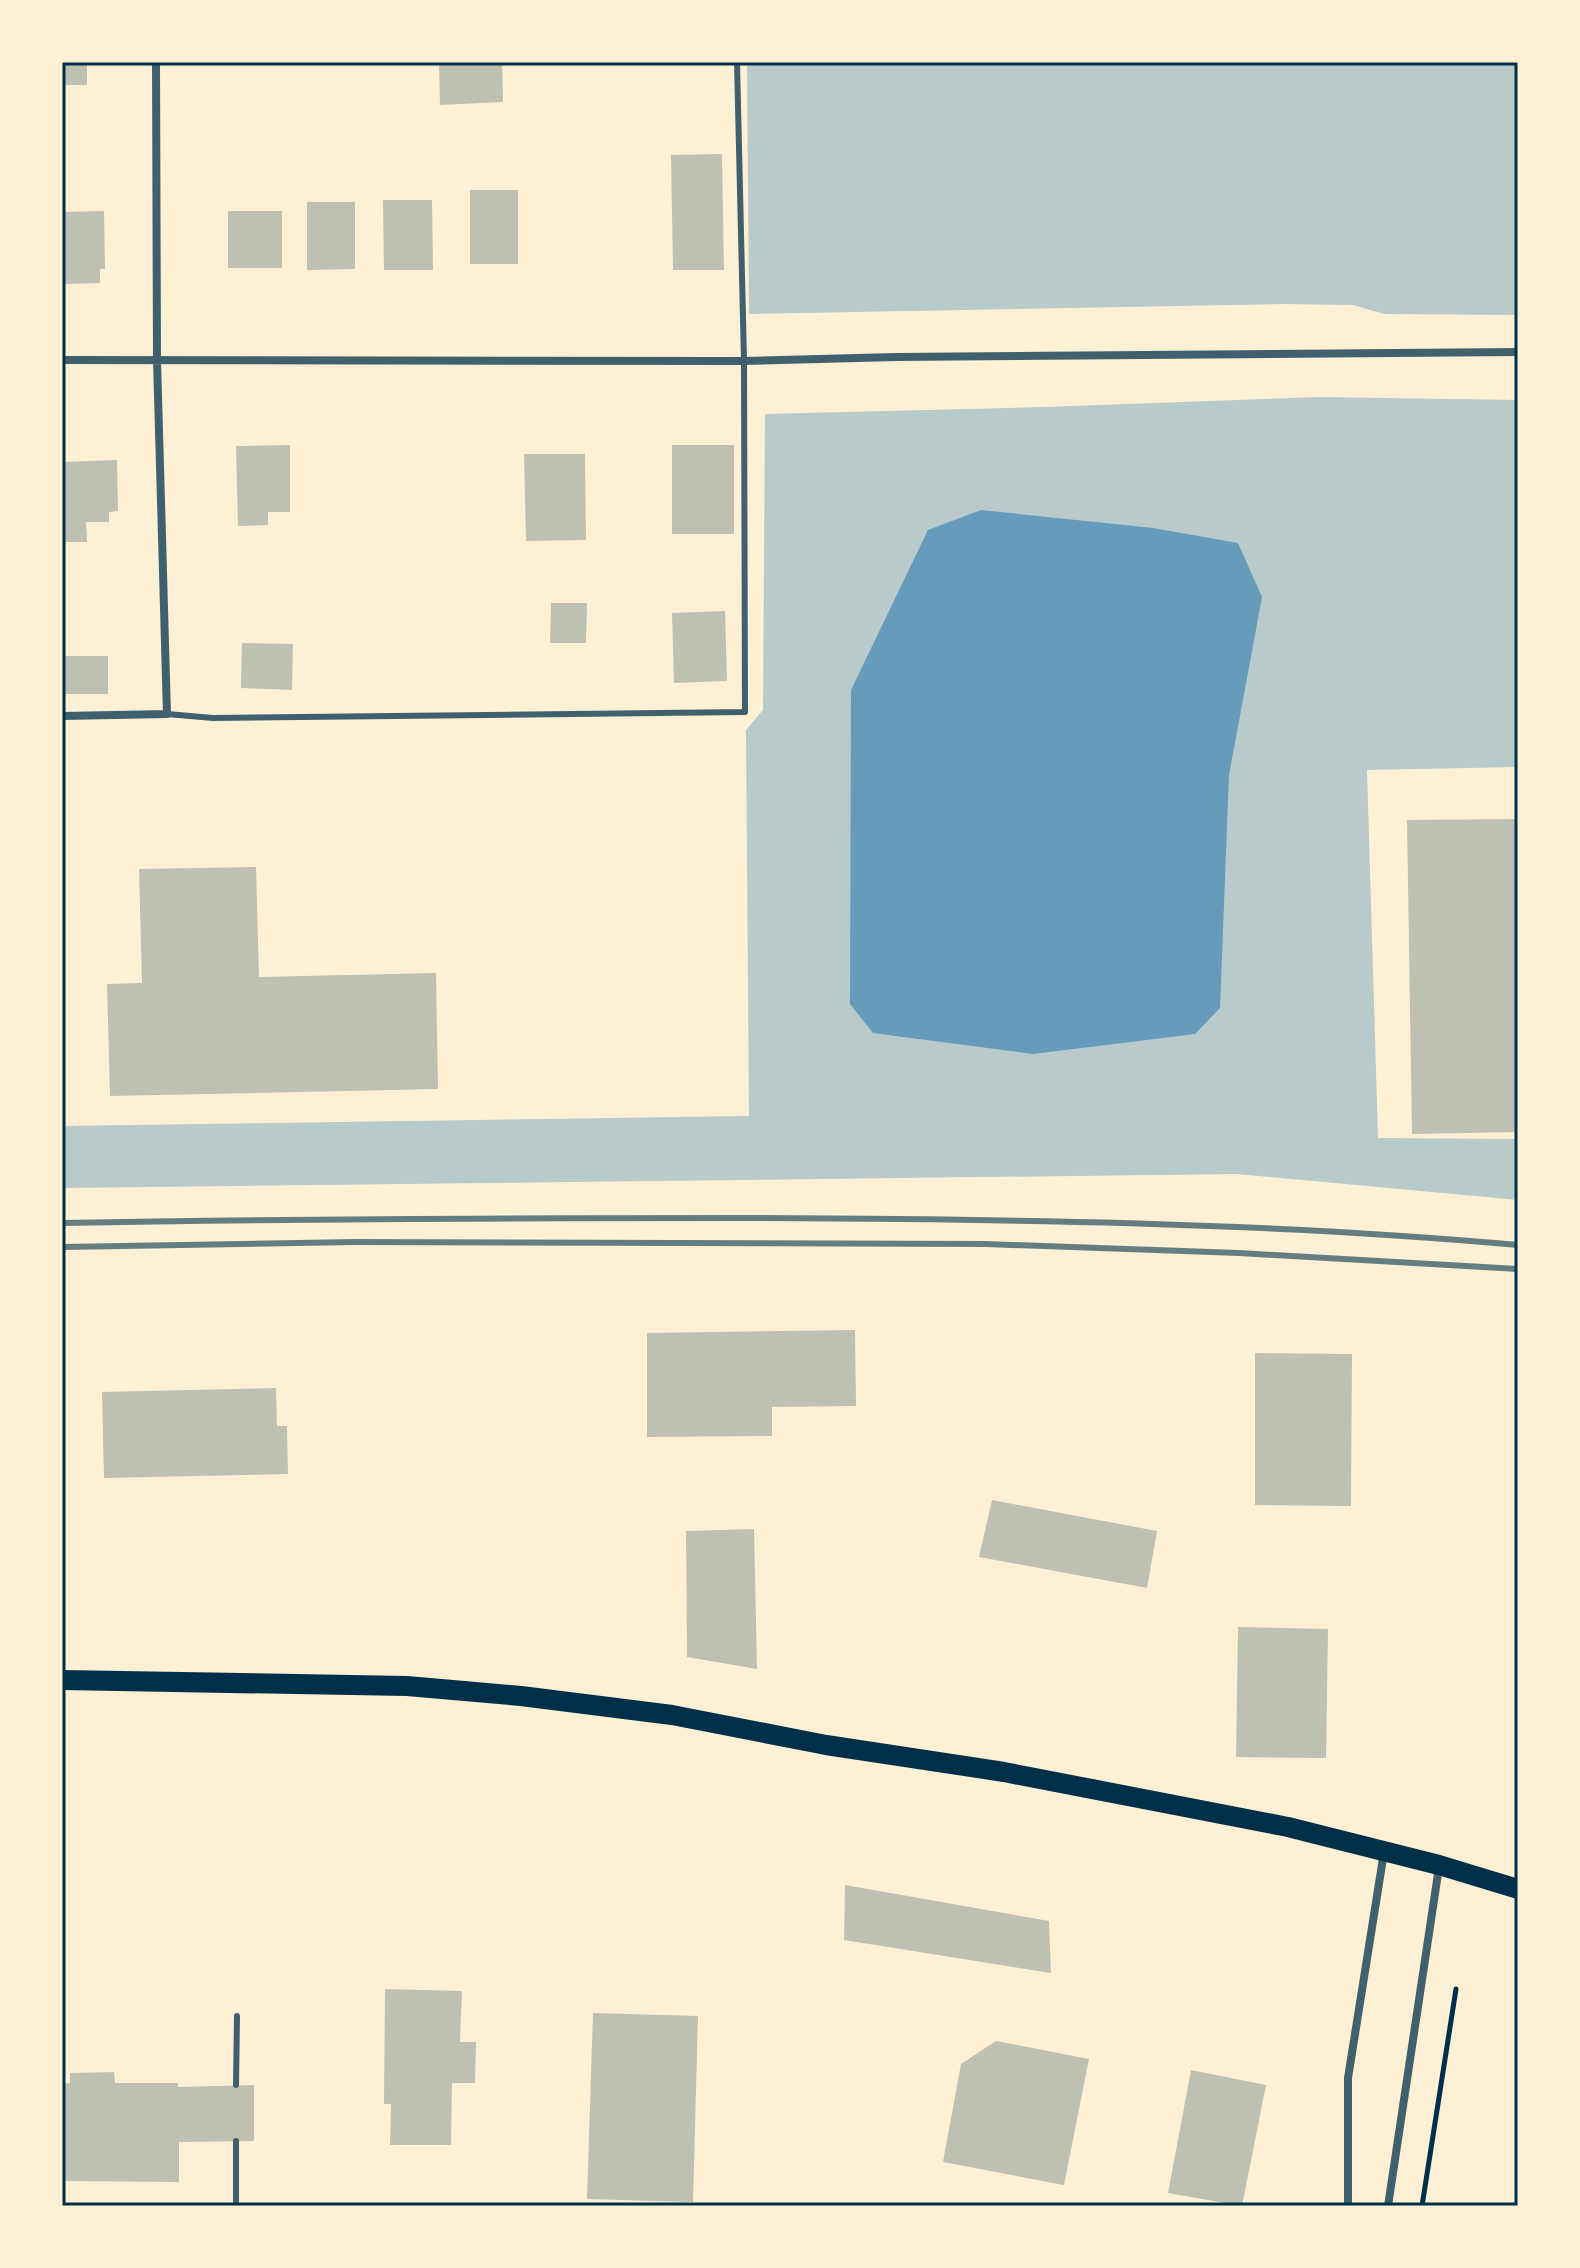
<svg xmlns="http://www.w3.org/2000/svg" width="1580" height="2268" font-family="Barlow,sans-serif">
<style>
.green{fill:#b9caca}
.water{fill:#669bbc}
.building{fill:#bec0b2}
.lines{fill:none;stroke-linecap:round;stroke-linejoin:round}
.path{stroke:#003049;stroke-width:5}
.service{stroke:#3f606c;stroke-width:6}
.minor{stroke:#3f606c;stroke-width:8}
.primary{stroke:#003049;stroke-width:20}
.rail{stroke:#657d81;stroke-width:6}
.neatline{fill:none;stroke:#003049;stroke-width:3}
</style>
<rect width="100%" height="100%" fill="#fdf0d5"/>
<path class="green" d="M747,62H1518V315L1384,314L1353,305L1283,304L749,314Z
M1319,397L1518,400V767L1367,770L1378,1138L1518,1139V1200L1237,1174L62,1188V1126L749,1116L746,730L763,710L765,414L1044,407Z"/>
<path class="water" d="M981,510L1153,528L1238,543L1262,597L1229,775L1220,1008L1195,1034L1033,1054L873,1033L850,1004L851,690L928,530Z"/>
<path class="building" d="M62,62H87V85H62Z
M439,62H502L503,102L440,105Z
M722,154L724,270H673L671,155Z
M470,190H518V264H470Z
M383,200H432L433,270H384Z
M307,202H355V269L307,270Z
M104,211L105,269H100V283L65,284V269H62V212Z
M228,211H282V268H228Z
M290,445V512H268V525L238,526L236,446Z
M672,445H734V534H672Z
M524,454H585L586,540L526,541Z
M117,460L118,511L109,512V522H86L87,542H62V462Z
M551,603H587L586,643H550Z
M725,611L727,681L674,683L672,613Z
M242,643L293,644L292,690L241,688Z
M62,656H108V694H62Z
M1518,819V1132L1412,1134L1407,820Z
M256,867L259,977L436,973L438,1089L110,1096L107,984L142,983L139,869Z
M855,1330L856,1406L772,1407V1436L647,1437V1333Z
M1255,1353L1352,1354L1351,1506L1255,1505Z
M276,1388L277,1426H287L288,1474L104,1478L102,1392Z
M992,1500L1157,1531L1147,1588L979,1557Z
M754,1529L757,1669L687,1657L686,1531Z
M1238,1627L1328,1629L1326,1758L1236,1757Z
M845,1885L1049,1921L1051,1973L844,1940Z
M385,1989L462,1991L460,2042H476L475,2083H452L451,2145H390L391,2104H384Z
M593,2013L698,2016L693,2202L587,2199Z
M996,2041L1089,2059L1064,2185L943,2162L961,2064Z
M1191,2070L1266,2085L1242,2206L1168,2193Z
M114,2072L115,2083H178V2087L254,2085V2141L179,2142V2182L62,2181V2084L70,2083V2073Z"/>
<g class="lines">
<path class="path" d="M1422,2206L1456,1989"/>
<path class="service" d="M167,714L213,718L745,712L744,361L737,62
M236,2085L237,2016
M236,2141V2206"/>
<path class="minor" d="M62,360L744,361L896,357L1518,352
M62,716L167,714L157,360L156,62
M1348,2206V2078L1384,1852
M1388,2206L1439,1867"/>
<path class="primary" d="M62,1680L407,1686L521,1696L672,1715L826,1745L1004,1772L1288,1827L1439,1865L1518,1889"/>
<path class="rail" d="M62,1223C289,1219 516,1218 743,1218C1001,1219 1260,1222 1518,1245
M62,1247L355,1242L986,1244L1239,1253L1518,1269"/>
</g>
<rect width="1580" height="2268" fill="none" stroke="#fdf0d5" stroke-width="128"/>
<rect x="64" y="64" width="1452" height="2140" class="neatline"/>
</svg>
